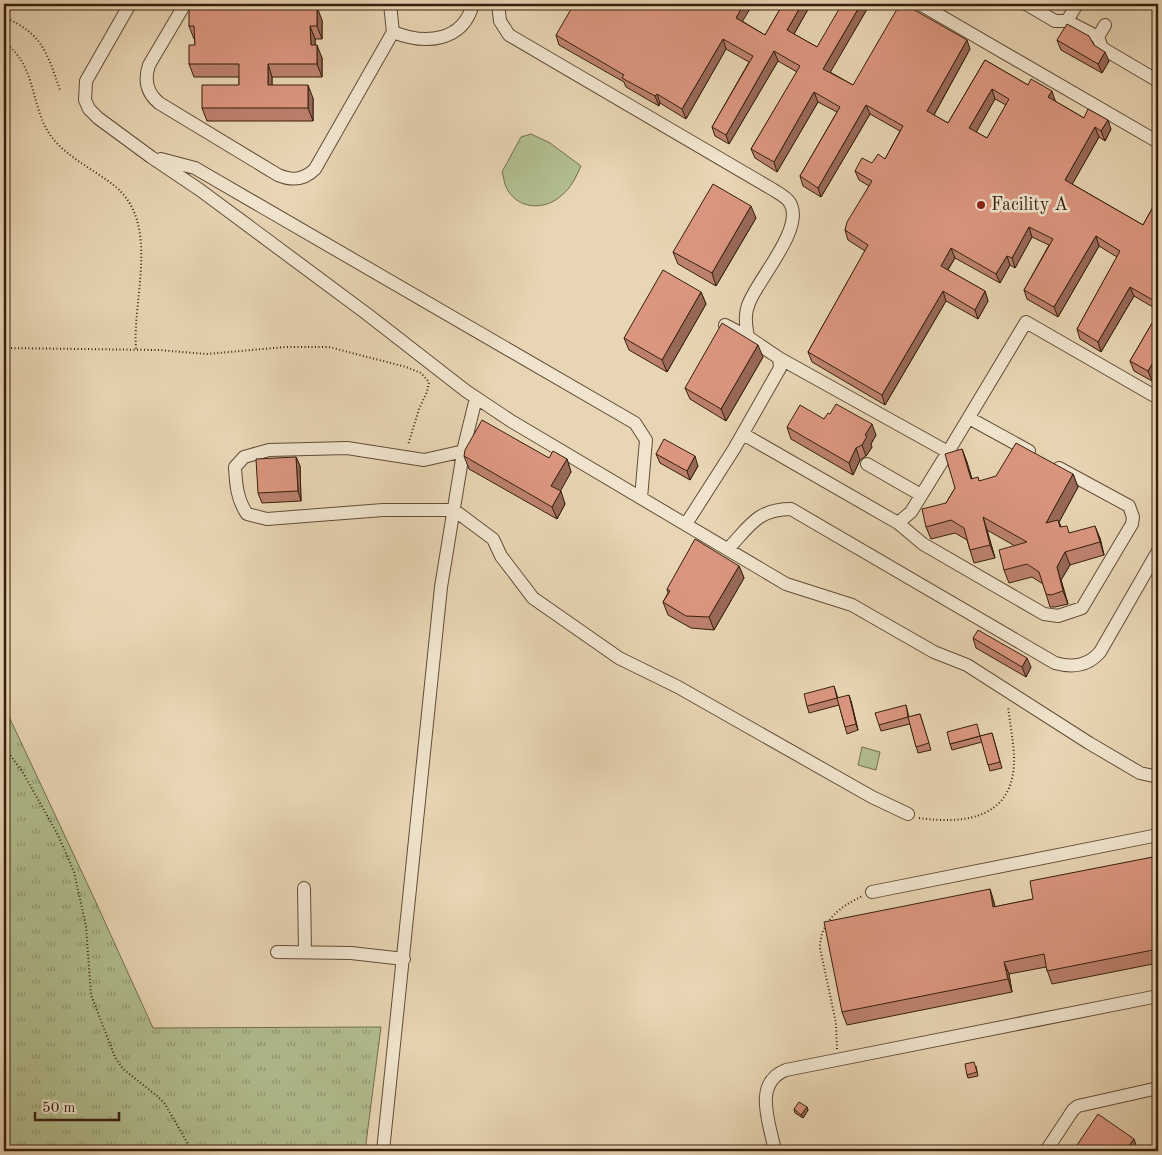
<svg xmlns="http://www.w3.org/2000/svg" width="1162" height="1155" font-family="'Old Standard TT',serif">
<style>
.grass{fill:url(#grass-tufts);stroke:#746e4e}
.green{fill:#b2be8f;stroke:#746e4e}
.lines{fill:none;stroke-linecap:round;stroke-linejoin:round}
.minor-casing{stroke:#624c36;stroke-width:14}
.path{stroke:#361f0d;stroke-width:2;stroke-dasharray:1 2.5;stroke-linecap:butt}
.minor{stroke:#f0e4ce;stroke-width:12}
.wall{fill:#bc816d;stroke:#361f0d;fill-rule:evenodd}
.shaded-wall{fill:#996959;stroke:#361f0d}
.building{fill:#db967f;stroke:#361f0d;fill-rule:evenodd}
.poi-dot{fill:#8f2418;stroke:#f0e4ce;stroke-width:2}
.labels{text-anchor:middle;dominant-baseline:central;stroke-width:5;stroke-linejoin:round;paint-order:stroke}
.poi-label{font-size:18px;fill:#361f0d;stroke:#f0e4ce;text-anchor:start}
</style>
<defs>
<pattern id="grass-tufts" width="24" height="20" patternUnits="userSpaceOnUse" patternTransform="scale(1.25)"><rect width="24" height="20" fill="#b2be8f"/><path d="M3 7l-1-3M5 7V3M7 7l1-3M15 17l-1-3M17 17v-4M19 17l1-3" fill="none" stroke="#929a73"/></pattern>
</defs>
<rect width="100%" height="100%" fill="#e8d5b3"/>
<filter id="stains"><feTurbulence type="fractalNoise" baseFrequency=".004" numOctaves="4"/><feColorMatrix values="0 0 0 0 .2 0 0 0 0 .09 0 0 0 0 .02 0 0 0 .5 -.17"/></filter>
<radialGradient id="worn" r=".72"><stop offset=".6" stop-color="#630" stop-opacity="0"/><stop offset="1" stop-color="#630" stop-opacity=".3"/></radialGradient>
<path class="grass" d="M4,706L94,898L153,1028L381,1027L365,1151H4Z"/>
<path class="green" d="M531,134L550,143L581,166C576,177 571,188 562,195C545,211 517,210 506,187C504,183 504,177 502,172L521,137Z
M862,747L880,752L876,770L858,765Z"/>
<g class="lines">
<defs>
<path id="minor" d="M130,4L86,81L85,100L89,109L98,118L151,157L200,190L367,314L466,391L511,421L786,584L852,605L934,652L967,665L1089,743L1140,773L1158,777
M185,4L149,65C144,80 147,93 159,103L278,175C292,181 304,180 315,169L393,32L390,4
M498,4L500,21L509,35L772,189C778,193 787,197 790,203C805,228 758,279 749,303C744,314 746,326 748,337L779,358L780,368L734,449L686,524
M920,4L1158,142
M1026,4L1055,21H1067L1098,37L1105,25
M1067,21L1077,4
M393,32C425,45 463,42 473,4
M1098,37L1102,48L1158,81
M161,159L195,168L635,423L646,440L641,498
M725,325L748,337
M969,418L1029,451
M743,434L898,523L911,512L948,452L779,358
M464,451L424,460L347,448L269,450L244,457L235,467C236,485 237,499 247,514L267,519L383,510H454L493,539L501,556L533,598L619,658L678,687L872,797L908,814
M948,452L1026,322L1158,398
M867,464L921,495
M898,523L923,544L1044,614L1058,616L1082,608L1132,524L1133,517L1129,506L1059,468
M728,549C749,527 757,509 791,509L1055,663C1073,668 1088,666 1100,652L1158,551
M304,888L305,952
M872,892L1158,835
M277,952L351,953L404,959
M383,1151L441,587L464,447L476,398
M775,1151C770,1124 752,1083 786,1070L1158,996
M1046,1151L1073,1110L1078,1106L1158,1088"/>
</defs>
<use href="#minor" class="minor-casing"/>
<path class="path" d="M4,17C43,34 47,53 60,90
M4,43C34,61 31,102 47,130C63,157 95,169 117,188C160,226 132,300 136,349
M4,348L158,350L207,354L285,347H329L406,367L421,373L429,382L427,392L419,409L408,445
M4,747L22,771L58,835L74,872L86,926L91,995L115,1057L123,1069L157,1096L165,1104L192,1151
M919,818C968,825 1016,817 1014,756C1013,739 1010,723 1008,706
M837,1049L836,1023L820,948C820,922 840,906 863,896"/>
<use href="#minor" class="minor"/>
</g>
<path class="wall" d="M783,4H811L794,34L817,47L870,4L830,72L853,85L970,49L934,115L948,123L985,60L1028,85L1055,100V101L1084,118L1111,129L1105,141L1099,137L1072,184L1143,225L1158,198V310L1134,296L1101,352L1080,339L1077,329L1117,257L1099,246L1058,317L1027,299L1024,290L1049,245L1032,237L1015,268L1010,265L1000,283L955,258L948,270L985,291L988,301L978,319L946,301L885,405L812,362L808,352L865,251L848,240L845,230L869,186L859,180L855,171L885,159L900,131L870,114L821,197L803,186L800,176L837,112L818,102L777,172L755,158L751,149L797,72L778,61L729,144L715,136L712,127L749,62L726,49L686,119L660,103L659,106L626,87L624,82L559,45L556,35L742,21L765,35ZM995,99L1006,105L987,138L976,132Z
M195,7H312L322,20V39H315V45L322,58V77H272V85L313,98V121H207L202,108L239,85V77H194L189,64L195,45V39H194L189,26Z
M1057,40L1094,45L1109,61L1102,73L1061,50Z
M756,218L716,286L678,264L673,252Z
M701,292L706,304L667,372L629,350L624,338Z
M1158,313L1152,381L1134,371L1130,361Z
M763,357L726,421L690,399L685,388Z
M824,419L876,435L871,444L872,447L866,456L860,460L853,475L791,439L787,427Z
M962,449L972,479L979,481L1073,474L1078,487L1059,522L1061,527L1070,533L1100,538L1104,555L1070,565L1061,580L1068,604L1055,607H1050L1043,584L1032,577L1009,583L1004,570L1015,546L987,530L995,558L974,563L967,540L955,533L931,539L926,527L946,503L955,488Z
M656,454L698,466L690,480L660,463Z
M464,456L567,459L571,472L560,491L565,504L557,519L469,469Z
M296,457L300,466L301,501L262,503L258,493Z
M739,566L744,578L714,630L691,628L668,615L663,602L668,593L667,589Z
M973,638L1031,667L1026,677L976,648Z
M834,686L838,698L851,701L858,730L847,734L839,705L809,713L807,706Z
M906,705L909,717L920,714L931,750L918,753L910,724L881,731L879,725Z
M992,733L1002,768L990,771L982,742L952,750L950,744Z
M1158,856V963L1052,984L1046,967L1009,974L1012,992L847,1025L842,1012L990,889L995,907L1033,899Z
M976,1066L978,1076L968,1078L967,1075Z
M807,1107L808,1110L803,1118L795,1113L794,1109Z"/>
<path class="shaded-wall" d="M744,4H753L739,27L736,18Z
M802,4H811L791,39L787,30Z
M861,4H870L827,78L823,69Z
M317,7L322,20V39L317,26Z
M310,26L315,39L316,58L311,45Z
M723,39L726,49L686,119L682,109Z
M967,40L970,49L931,120L927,111Z
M317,45L322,58V77L317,64Z
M774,51L778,61L729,144L726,135Z
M1105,52L1109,61L1102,73L1098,64Z
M268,64L272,77V98L268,85Z
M308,85L313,98V121L308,108Z
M992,89L995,99L973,138L969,128Z
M1052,91L1055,100L1052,107L1048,97Z
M814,92L818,102L777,172L774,162Z
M657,94L660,103L659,106L655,96Z
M866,105L870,114L821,197L818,188Z
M1108,120L1111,129L1105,141L1101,131Z
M1095,127L1099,137L1069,190L1065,180Z
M751,206L756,218L716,286L712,273Z
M1029,227L1032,237L1015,268L1012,258Z
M1096,236L1099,246L1058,317L1054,307Z
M951,248L955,258L944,275L941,266Z
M1007,256L1010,265L1000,283L996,274Z
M1130,287L1134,296L1101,352L1098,342Z
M943,291L946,301L885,405L882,395Z
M985,291L988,301L978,319L975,310Z
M701,292L706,304L667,372L662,360Z
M758,345L763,357L726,421L721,409Z
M1158,354V369L1152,381L1148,371Z
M872,424L876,435L871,444L872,447L866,456L862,445L865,435Z
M856,448L860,460L853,475L849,463Z
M962,449L967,462L976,492L971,479Z
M695,456L698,466L690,480L687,471Z
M296,457L300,466L301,501L298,491Z
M567,459L571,472L556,499L551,486Z
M1073,474L1078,487L1059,522L1063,532L1046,523Z
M561,491L565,504L557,519L552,507Z
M983,517L987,530L995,558L990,545Z
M1095,526L1100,538L1104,555L1100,542Z
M1065,552L1070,565L1061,580L1068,604L1063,591L1057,567Z
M739,566L744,578L714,630L709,617Z
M1027,658L1031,667L1026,677L1022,667Z
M849,695L851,701L858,730L856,724Z
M990,889L994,902L998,920L993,907Z
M1004,962L1009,974L1012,992L1008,979Z
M807,1107L808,1110L803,1118L801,1115Z
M1134,1139L1138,1151H1125Z"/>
<path class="building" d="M195,4H311V7H317V26H310L311,45H317V64H268V85H308V108H202V85H239V64H189V45H195L194,26H189V7H195Z
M574,4H744L736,18L765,35L783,4H802L787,30L817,47L842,4H861L823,69L853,85L900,4H904L967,40L927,111L948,123L985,60L1028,85L1031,79L1052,91L1048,97L1084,118L1088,109L1108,120L1101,131L1095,127L1065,180L1143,225L1158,198V303L1130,287L1098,342L1077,329L1120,251L1096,236L1054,307L1024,290L1053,239L1029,227L1012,258L1007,256L996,274L951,248L941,266L985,291L975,310L943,291L882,395L808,352L868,245L845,230L847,222L872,181L855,171L862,158L872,163L878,154L885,159L903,126L866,105L818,188L800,176L840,107L814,92L774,162L751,149L800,66L774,51L726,135L712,127L753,56L723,39L682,109L657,94L655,96L622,78L624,75L556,35ZM992,89L1009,99L987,138L969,128Z
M1067,24L1089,36L1094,45L1105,52L1098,64L1057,40Z
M713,184L751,206L712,273L673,252Z
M663,270L701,292L662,360L624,338Z
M1158,313V354L1148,371L1130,361Z
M722,323L758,345L721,409L685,388Z
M836,404L872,424L865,435L867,436L862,445L856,448L849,463L787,427L800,405L824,419L828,413L830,414Z
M482,420L549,458L553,451L567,459L551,486L561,491L552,507L464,456L465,450Z
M664,439L695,456L687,471L656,454Z
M1016,443L1073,474L1046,523L1058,520L1060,527L1067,526L1069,533L1095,526L1100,542L1065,552L1057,567L1063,591L1051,595L1046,594L1039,572L1027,564L1004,570L999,550L1027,542L983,517L990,545L970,550L964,528L951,520L926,527L922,509L946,503L955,488L945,454L962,449L971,479L978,477L979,481L996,476Z
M296,457L298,491L258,493L256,459Z
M695,539L739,566L709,617L686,616L663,602L670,591L667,589Z
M978,630L1027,658L1022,667L973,638Z
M834,686L837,698L807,706L804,694Z
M849,695L856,724L845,727L837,698Z
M906,705L908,717L879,725L875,713Z
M920,714L929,743L916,747L908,717Z
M977,724L980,736L950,744L947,732Z
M992,733L1000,762L988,765L980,736Z
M1158,856V949L1047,971L1044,954L1004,962L1008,979L842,1012L824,922L990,889L993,907L1033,899L1030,881Z
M974,1062L977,1072L967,1075L965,1064Z
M799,1102L807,1107L801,1115L794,1109Z
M1098,1114L1134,1139L1125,1151H1073Z"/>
<circle class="poi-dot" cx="981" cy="205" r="5"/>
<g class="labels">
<g class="poi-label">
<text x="991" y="205">Facility A</text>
</g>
</g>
<rect width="1162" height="1155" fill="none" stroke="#e8d5b3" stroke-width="20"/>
<rect x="5" y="5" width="1152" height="1145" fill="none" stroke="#361f0d" stroke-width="2.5"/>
<rect x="10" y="10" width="1142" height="1135" fill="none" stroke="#361f0d"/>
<path d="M35 1112v8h84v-8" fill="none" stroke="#361f0d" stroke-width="2.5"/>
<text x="42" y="1112" font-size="15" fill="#361f0d" stroke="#f0e4ce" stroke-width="4" paint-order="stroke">50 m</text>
<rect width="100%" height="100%" filter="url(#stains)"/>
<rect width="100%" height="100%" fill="url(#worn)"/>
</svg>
